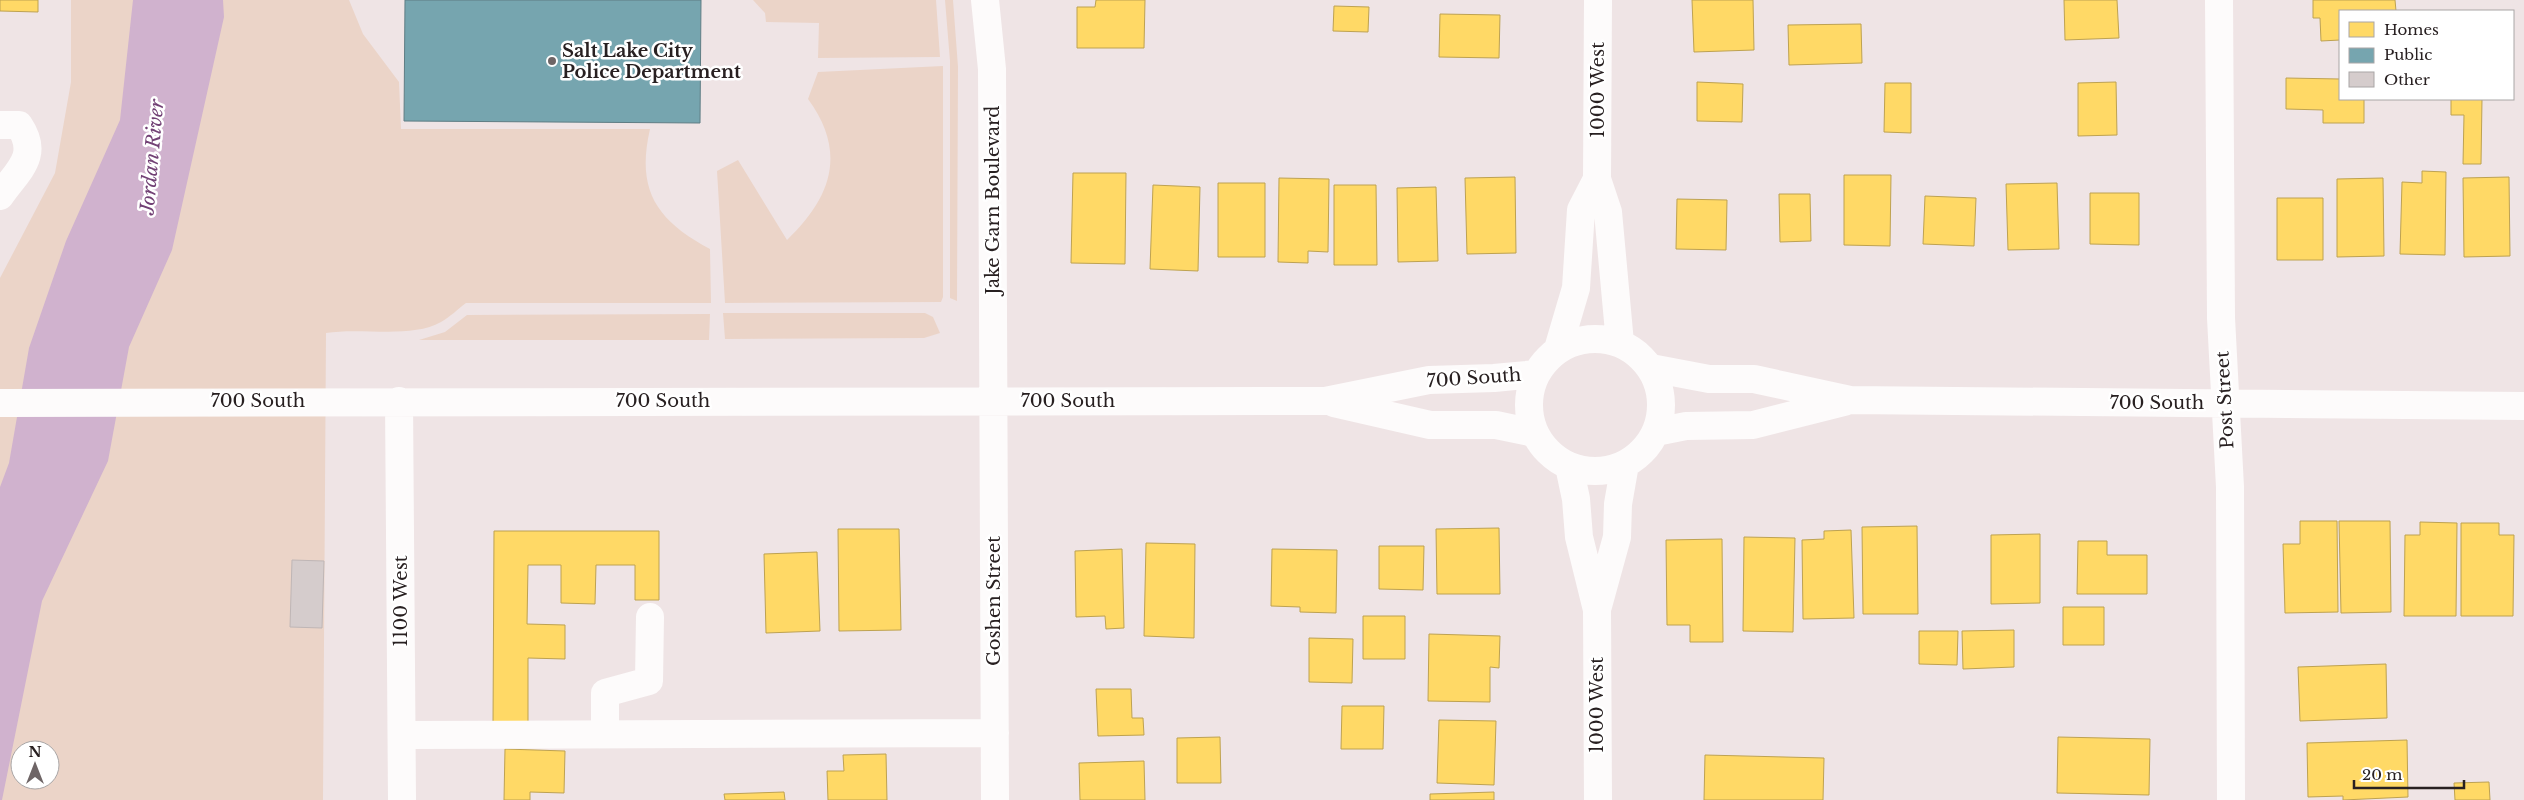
<svg xmlns="http://www.w3.org/2000/svg" width="2524" height="800" font-family="'Libre Baskerville',serif">
<style>
.green{fill:#ebd4c8;fill-rule:evenodd}
.water{fill:#d0b2ce}
.homes{fill:#ffd966;stroke:#bea251}
.public{fill:#76a5af;stroke:#5f7d84}
.building{fill:#d5cccc;stroke:#bfb6b6}
.lines{fill:none;stroke-linecap:round;stroke-linejoin:round}
.minor{stroke:#fdfbfb;stroke-width:28}
.poi-dot{fill:#6e6566;stroke:#fff;stroke-width:2}
.labels{text-anchor:middle;dominant-baseline:central;stroke-width:5;stroke-linejoin:round;paint-order:stroke}
.poi-label{font-size:18px;font-weight:bold;fill:#282021;stroke:#fff;text-anchor:start}
.street-label{font-size:18px;fill:#282021;stroke:#fff}
.water-label{font-size:19px;font-style:italic;fill:#724175;stroke:#fff}
</style>
<rect width="100%" height="100%" fill="#efe4e5"/>
<path class="green" d="M71,0H349L363,34L399,82L401,129H650C636,190 656,220 710,249L711,303H466C458,309 450,317 441,322C411,339 361,327 326,333L323,800H0V278L55,173L71,82ZM20,750H50V780H20Z
M753,0H936L940,57L818,58L819,23L766,22L765,13Z
M945,0H953L958,67L957,301L950,298V61Z
M943,66V297L941,302L725,303L717,171L738,160L787,240C832,197 847,152 808,99L818,72Z
M723,313H925L933,317L940,333L924,338L725,339Z
M710,314L709,340H419L445,332L467,315Z"/>
<path class="water" d="M133,0H223L224,17L172,250L129,347L108,461L42,601L2,800H0V487L9,463L29,348L66,241L120,120Z"/>
<path class="homes" d="M0,0H38V12L0,11Z
M1096,0H1145L1144,48H1077V7H1095Z
M1692,0H1753L1754,50L1694,52Z
M2064,0H2117L2119,38L2065,40Z
M2313,0H2395L2396,11H2340V40L2321,41L2320,18H2313Z
M1334,6L1369,7L1368,32L1333,31Z
M1440,14L1500,15L1499,58L1439,57Z
M1861,24L1862,63L1789,65L1788,25Z
M2286,78L2340,79V99H2364V123H2323V110L2286,109Z
M1697,82L1743,84L1742,122L1697,121Z
M2116,82L2117,135L2078,136V83Z
M1885,83H1911V133L1884,132Z
M2451,99H2482L2481,164H2463L2464,115H2451Z
M2422,171L2446,172L2445,255L2400,254L2402,182L2422,183Z
M1073,173H1126L1125,264L1071,263Z
M1844,175H1891L1890,246L1844,245Z
M1515,177L1516,253L1467,254L1465,178Z
M2509,177L2510,256L2464,257L2463,178Z
M1279,178L1329,179L1328,252L1308,251V263L1278,262Z
M2383,178L2384,256L2337,257V179Z
M1218,183H1265V257H1218Z
M2057,183L2059,249L2008,250L2006,184Z
M1153,185L1200,187L1198,271L1150,269Z
M1334,185H1376L1377,265H1334Z
M1436,187L1438,261L1398,262L1397,188Z
M2090,193H2139V245L2090,244Z
M1779,194H1810L1811,241L1780,242Z
M1925,196L1976,198L1974,246L1923,244Z
M2277,198H2323V260H2277Z
M1677,199L1727,200L1726,250L1676,249Z
M2300,521H2337L2338,612L2285,613L2283,544H2300Z
M2339,521H2390L2391,612L2341,613Z
M2420,522L2457,523L2456,616H2404L2405,535H2420Z
M2461,523H2499V535H2514L2513,616H2461Z
M1917,526L1918,614H1863L1862,527Z
M1499,528L1500,594H1437L1436,529Z
M838,529H899L901,630L839,631Z
M1851,530L1854,618L1803,619L1802,540L1824,539V531Z
M494,531H659V600H635V565H596L595,604L561,603V565H528L527,624L565,625V659L528,658V724H493Z
M2040,534V603L1991,604V535Z
M1744,537L1795,538L1793,632L1743,631Z
M1722,539L1723,642H1690V625H1667L1666,540Z
M2078,541H2107V555H2147V594H2077Z
M1146,543L1195,544L1194,638L1144,636Z
M1379,546H1424L1423,590L1379,589Z
M1122,549L1124,628L1106,629L1105,616L1076,617L1075,551Z
M1272,549L1337,550L1336,613L1300,612V607L1271,606Z
M817,552L820,631L766,633L764,554Z
M2063,607H2104V645H2063Z
M1363,616H1405V659H1363Z
M2014,630V667L1963,669L1962,631Z
M1919,631H1958L1957,665L1919,664Z
M1429,634L1500,636L1499,668L1490,667V702L1428,701Z
M1309,638L1353,639L1352,683L1309,682Z
M2386,664L2387,718L2300,721L2298,667Z
M1096,689H1131L1132,718H1143L1144,735L1098,736Z
M1342,706H1384L1383,749H1341Z
M1439,720L1496,721L1494,785L1437,783Z
M1220,737L1221,783H1177V738Z
M2058,737L2150,739L2149,795L2057,793Z
M2407,740L2408,797L2343,800V796L2308,797L2307,743Z
M505,749L565,751L564,793L530,792V800H504Z
M886,754L887,800H828L827,771H844L843,755Z
M1705,755L1824,758L1823,800H1704Z
M1144,761L1145,800H1080L1079,763Z
M2489,782L2490,800H2455L2454,783Z
M784,792L785,800H725L724,794Z
M1494,792V800H1430V794Z"/>
<path class="public" d="M405,0H701L700,123L404,121Z"/>
<path class="building" d="M292,560L324,561L322,628L290,627Z"/>
<g class="lines">
<path class="minor" d="M985,0L992,69L995,800
M1598,0L1597,179L1608,212L1620,343
M2219,0L2221,318L2230,487L2231,800
M0,125H19C40,156 18,170 0,196
M1529 405a66 66 0 1 1 132 0a66 66 0 1 1-132 0Z
M1558,349L1576,288L1581,210L1597,179
M1651,368L1709,379H1754L1850,400L2524,406
M399,401L402,800
M0,403L1325,401L1429,380L1494,378L1536,374
M1334,403L1430,425H1496L1534,433
M1656,432L1686,426L1753,425L1844,402
M1569,466L1576,499L1579,537L1597,610L1598,800
M1598,606L1617,537L1618,504L1625,464
M605,734V693L649,681L650,617
M402,735L995,733"/>
</g>
<circle class="poi-dot" cx="552" cy="61" r="5"/>
<g class="labels">
<g class="poi-label">
<text x="562" y="51">Salt Lake City<tspan x="562" dy="21">Police Department</tspan></text>
</g>
<g class="street-label">
<text transform="translate(1598 90) rotate(-90)">1000 West</text>
<text transform="translate(993 200) rotate(-90)">Jake Garn Boulevard</text>
<text transform="translate(1474 378) rotate(-4)">700 South</text>
<text transform="translate(2225 400) rotate(-93)">Post Street</text>
<text x="258" y="401">700 South</text>
<text x="663" y="401">700 South</text>
<text x="1068" y="401">700 South</text>
<text x="2157" y="403">700 South</text>
<text transform="translate(401 601) rotate(-90)">1100 West</text>
<text transform="translate(994 601) rotate(-90)">Goshen Street</text>
<text transform="translate(1597 705) rotate(-90)">1000 West</text>
</g>
<g class="water-label">
<text transform="translate(152 157) rotate(-85)">Jordan River</text>
</g>
</g>
<rect x="2339" y="10" width="175" height="90" fill="#ffffff" stroke="#a9a6a6"/>
<rect x="2349" y="22" width="25" height="15" fill="#ffd966" stroke="#a9a6a6"/>
<text x="2384" y="35" font-size="15" fill="#282021">Homes</text>
<rect x="2349" y="48" width="25" height="15" fill="#76a5af" stroke="#a9a6a6"/>
<text x="2384" y="60" font-size="15" fill="#282021">Public</text>
<rect x="2349" y="72" width="25" height="15" fill="#d5cccc" stroke="#a9a6a6"/>
<text x="2384" y="85" font-size="15" fill="#282021">Other</text>
<g transform="translate(35 765)"><circle r="24" fill="#ffffff" stroke="#a9a6a6"/>
<path d="M0-4L9 19L0 12L-9 19Z" fill="#6e6566"/>
<text y="-8" font-size="14" font-weight="bold" text-anchor="middle" fill="#282021">N</text>
</g>
<path d="M2354 780v8h110v-8" fill="none" stroke="#282021" stroke-width="2.5"/>
<text x="2362" y="780" font-size="15" fill="#282021" stroke="#ffffff" stroke-width="4" paint-order="stroke">20 m</text>
</svg>
